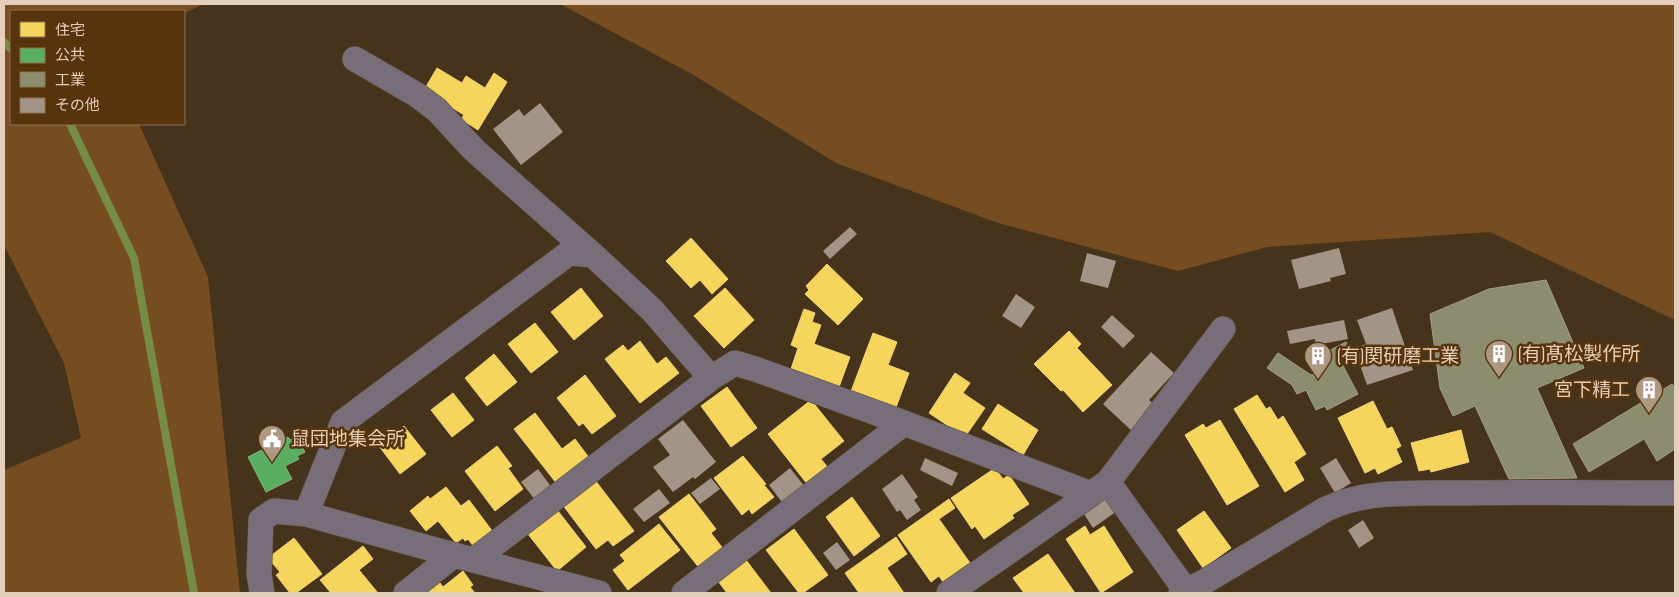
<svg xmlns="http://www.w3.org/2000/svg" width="1679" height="597" font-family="'Sofia Sans Condensed','Noto Sans JP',sans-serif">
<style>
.green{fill:#764d21}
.homes{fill:#f6d55c;stroke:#f1d378}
.public{fill:#5aae61;stroke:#84b87c}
.industry{fill:#8c8c6e;stroke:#a7a085}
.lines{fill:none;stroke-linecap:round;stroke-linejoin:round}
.stream{stroke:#778d46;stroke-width:8}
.building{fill:#a29486}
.minor-casing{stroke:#5f4e3c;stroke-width:26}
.minor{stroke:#776e79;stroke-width:25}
.labels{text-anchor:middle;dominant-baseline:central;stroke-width:5;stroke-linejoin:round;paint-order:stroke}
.poi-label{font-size:19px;fill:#e5cfbb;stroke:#57340b;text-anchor:start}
</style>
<rect width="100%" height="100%" fill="#46331c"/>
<path class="green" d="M4,4H204L184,13V11H11V124H139L208,277L240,593H4V470L81,438L64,363L4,245Z
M560,4H1675V320L1490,232L1267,247L1178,271L998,223L836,163L692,74Z"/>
<path class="homes" d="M437,68L462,83L466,76L485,88L494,73L507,82L478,130L461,119L464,115L424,90Z
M691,238L728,279L712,294L700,280L691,288L666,261Z
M827,264L863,299L838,325L805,294L809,290L806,286Z
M581,288L603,316L574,340L551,312Z
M725,288L754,320L724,348L694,316Z
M804,309L815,313L812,322L821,325L814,344L850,357L839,387L791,369L798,348L791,345Z
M535,323L558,352L531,373L508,344Z
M1069,331L1081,344L1077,348L1112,385L1083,412L1063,390L1061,391L1034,364Z
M873,333L897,342L888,365L909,373L895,410L850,394Z
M640,341L657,364L666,357L679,373L640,403L605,359L623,345L628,351Z
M494,354L517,382L487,406L465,378Z
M955,373L970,383L963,393L985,408L965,437L929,413Z
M585,375L616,416L592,434L583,423L579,426L557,398Z
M727,387L757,428L731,447L701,406Z
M453,393L474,420L452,437L431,410Z
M1257,395L1266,409L1270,407L1278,420L1283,416L1306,454L1294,462L1304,480L1285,492L1234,409Z
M811,400L844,441L821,459L829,469L808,485L768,434Z
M1373,401L1387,429L1392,427L1401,446L1396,449L1402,462L1378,474L1375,468L1365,473L1338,418Z
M998,404L1038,430L1023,455L982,429Z
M535,413L562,449L575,439L590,459L557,484L514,429Z
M1220,420L1259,486L1227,505L1185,435L1203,424L1206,428Z
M404,426L426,454L400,474L379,446Z
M1461,430L1469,462L1431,472L1430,469L1419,471L1411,443Z
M497,446L512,466L508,468L523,489L495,511L465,471Z
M743,456L766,484L764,485L774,497L752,514L749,509L742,515L714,478Z
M995,468L1003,479L1009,475L1029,504L1012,515L1014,518L984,539L975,526L972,529L951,498Z
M595,480L634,531L613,546L608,540L596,549L562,504Z
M446,487L461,506L469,500L493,532L474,547L468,539L465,541L463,538L456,543L438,521L426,531L410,511L428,496L430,499Z
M689,494L716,529L711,533L724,550L700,569L659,517Z
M852,497L880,536L854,556L826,517Z
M949,499L955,508L939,519L970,563L943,582L939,576L931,582L898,535Z
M558,511L586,547L557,571L528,534Z
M1204,511L1231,548L1203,568L1177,530Z
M659,524L680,550L628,590L613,570L625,561L620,555Z
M1085,526L1090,535L1104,526L1133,572L1101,593L1066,539Z
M794,529L828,575L803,593H799L766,550Z
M896,537L907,554L887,568L904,593H859L845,573Z
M294,538L322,574L296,593H290L276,575L280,572L268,558Z
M363,546L373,559L359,570L378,593H331L320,580Z
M1048,554L1075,593H1024L1013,578Z
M746,560L771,593H727L718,581Z
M463,571L473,585L470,587L475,593H419L437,579L443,587Z"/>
<path class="public" d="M296,436L305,452L297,456L299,459L285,466L292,479L266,492L248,457L288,437L290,440Z"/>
<path class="industry" d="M1546,280L1584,368L1537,388L1577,478L1509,479L1475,406L1453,416L1440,388L1430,314L1489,289Z
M1346,342L1352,353L1340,360L1358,394L1327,410L1325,406L1316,410L1306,390L1297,394L1292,385L1267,368L1278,353L1311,375L1315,373L1309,361Z
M1672,384L1675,389V449L1657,461L1644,439L1589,472L1573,444Z"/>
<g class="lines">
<path class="stream" d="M4,42L11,49
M70,124L134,258L194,593"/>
</g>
<path class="building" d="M540,103L563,132L521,165L493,129L519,109L524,116Z
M850,227L857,234L830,259L823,251Z
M1339,248L1346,274L1330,278L1331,281L1299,289L1291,260Z
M1087,253L1116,261L1108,288L1080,281Z
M1016,294L1035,307L1021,328L1002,316Z
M1392,308L1413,370L1367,385L1354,348L1366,344L1357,320Z
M1112,315L1135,336L1123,348L1101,327Z
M1344,320L1348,339L1316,345L1315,339L1290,344L1287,331Z
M1151,352L1174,373L1149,400L1156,406L1133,432L1103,404Z
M683,420L716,462L695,479L693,477L673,492L653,467L670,455L658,439Z
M925,458L958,473L952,486L920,470Z
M1336,458L1351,483L1335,493L1320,468Z
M790,468L805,487L784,505L769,485Z
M538,469L552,488L536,501L521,482Z
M902,474L918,497L914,500L921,510L907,520L900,510L897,512L882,489Z
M711,478L720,489L700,504L691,493Z
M659,489L670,503L644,522L633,509Z
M1106,495L1117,511L1093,528L1082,511Z
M1363,520L1374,538L1359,548L1348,530Z
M837,542L850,560L836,570L823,553Z"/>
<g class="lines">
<defs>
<path id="minor" d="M355,59L417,95L437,110L474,150L593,255
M1108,482L1223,329
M306,514L343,422L569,253L593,255L652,310L711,378L735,363L755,369L904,423L1091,494L1108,482L1186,591
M474,560L711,378
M262,593L259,574L261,520L274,511L306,514L454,555L599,593
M406,593L454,555
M684,593L904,423
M949,593L1091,494
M1181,593L1204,582L1326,509C1370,488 1422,494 1469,493C1538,492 1607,493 1675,493"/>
</defs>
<use href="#minor" class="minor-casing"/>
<use href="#minor" class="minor"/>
</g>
<defs>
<symbol id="building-pin" viewBox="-11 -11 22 30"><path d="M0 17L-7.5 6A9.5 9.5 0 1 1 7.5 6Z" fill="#ad9883" stroke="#57340b"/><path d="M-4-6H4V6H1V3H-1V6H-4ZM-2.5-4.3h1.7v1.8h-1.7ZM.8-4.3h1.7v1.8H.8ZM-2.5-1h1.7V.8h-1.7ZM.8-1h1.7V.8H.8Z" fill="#fff"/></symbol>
<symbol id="civic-pin" viewBox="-11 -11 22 30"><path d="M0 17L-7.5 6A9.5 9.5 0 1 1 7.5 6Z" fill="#ad9883" stroke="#57340b"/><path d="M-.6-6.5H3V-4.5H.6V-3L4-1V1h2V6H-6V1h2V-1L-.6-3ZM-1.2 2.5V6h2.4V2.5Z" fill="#fff"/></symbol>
</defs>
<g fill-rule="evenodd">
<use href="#building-pin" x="1483" y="338" width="32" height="43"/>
<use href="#building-pin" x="1302" y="340" width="32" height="43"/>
<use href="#building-pin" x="1633" y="374" width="32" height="43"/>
<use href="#civic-pin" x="256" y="423" width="32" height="43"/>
</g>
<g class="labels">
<g class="poi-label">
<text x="1518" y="354">(有)髙松製作所</text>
<text x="1337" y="356">(有)関研磨工業</text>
<text x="1630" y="390" text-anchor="end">宮下精工</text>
<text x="291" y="439">鼠団地集会所</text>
</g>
</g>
<rect width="1679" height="597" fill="none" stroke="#e5cfbb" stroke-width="10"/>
<rect x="10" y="10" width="175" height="115" fill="#57340b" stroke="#907251"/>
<rect x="20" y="22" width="25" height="15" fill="#f6d55c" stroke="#907251"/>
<text x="55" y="35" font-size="15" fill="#e5cfbb">住宅</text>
<rect x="20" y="48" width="25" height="15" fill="#5aae61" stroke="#907251"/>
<text x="55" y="60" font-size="15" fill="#e5cfbb">公共</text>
<rect x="20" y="72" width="25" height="15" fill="#8c8c6e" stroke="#907251"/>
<text x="55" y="85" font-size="15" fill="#e5cfbb">工業</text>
<rect x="20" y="98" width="25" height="15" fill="#a29486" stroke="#907251"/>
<text x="55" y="110" font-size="15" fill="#e5cfbb">その他</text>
</svg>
